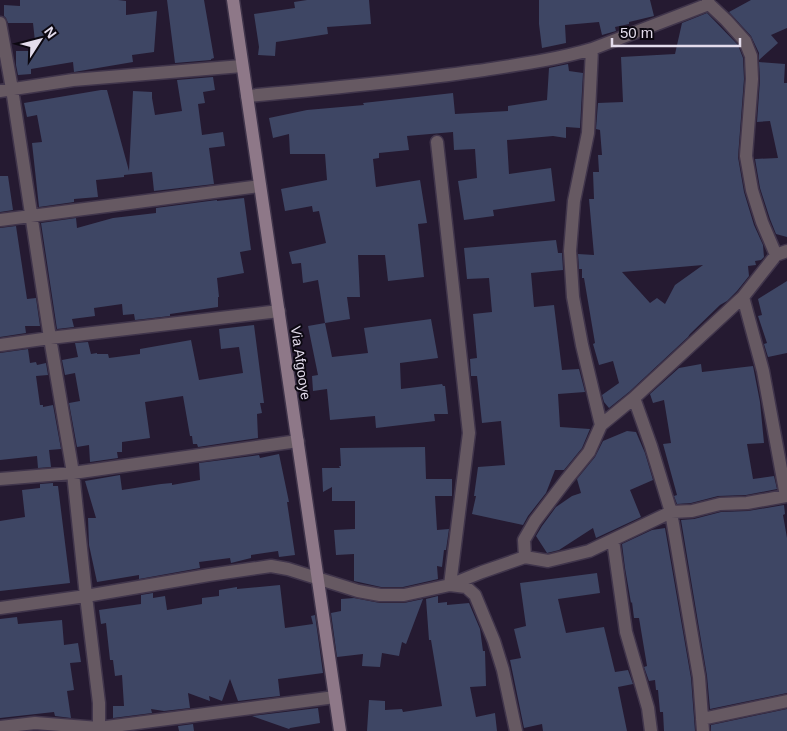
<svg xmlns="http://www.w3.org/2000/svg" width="787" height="731" font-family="Arial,sans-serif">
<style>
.building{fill:#3e4664;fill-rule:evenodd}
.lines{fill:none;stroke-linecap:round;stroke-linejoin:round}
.street-casing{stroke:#40354b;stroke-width:15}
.secondary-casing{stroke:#40354b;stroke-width:15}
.street{stroke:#665962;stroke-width:12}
.secondary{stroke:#8e7888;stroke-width:12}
.labels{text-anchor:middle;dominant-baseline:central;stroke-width:4;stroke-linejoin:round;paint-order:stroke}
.street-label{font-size:14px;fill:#e3dcec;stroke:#0c0811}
</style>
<rect width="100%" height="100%" fill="#251a31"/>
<path class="building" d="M20,0H118L126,1V15L157,11L154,52L132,55L133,62L74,72L73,62L31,69V74L18,75L16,65V51H36L33,23H8L6,18L4,16V5L20,6Z
M167,0H204L214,58L211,59V60L175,63Z
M307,0H369L371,24L327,27L328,34L276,42L275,56L258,55L259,47L254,14L295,8L294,2Z
M539,0H650L654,16L629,22V24L615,27L616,31L602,35L599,22L565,25L566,43L542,48L539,24Z
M751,0H787V28L771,35L778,43L759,60V53L751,36L729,12Z
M707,13L738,45L743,58L744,79L738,157L744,192L754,225L763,245L764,257L761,260L755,261L756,265L748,266L749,276L737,291L727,301L720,305L690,334L688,337L629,392L609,408L604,402L602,395L619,383L613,361L599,365L593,344L595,343L584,278H582V269H579L578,254L594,255L589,199H594L593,172H599L598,155H602L600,130L596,129L598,103L623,102L621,57L675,54L682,23ZM703,265L675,285L665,304L657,298L650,303L622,272Z
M759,62L785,64L784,83H787V237L776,234L770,219L760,188L755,159L778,158L770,121L757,122L760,80Z
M568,64L569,71L583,73L580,128L566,127V138L553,136L507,140L509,174L551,168L555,201L493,210L494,216L464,220L458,181L477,178L475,149L454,150L453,132L407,136L409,150L379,153V158L373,159L376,187L420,180L427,223L418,224L424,277L388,281L385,255H358L360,297H347L350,319L325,323L318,280L303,283L301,263L292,264L289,252L326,243L319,211L313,212L312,206L285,211L281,189L327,180L325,154H290L289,134L273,138L269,118L307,110L364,105L363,103L453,93L455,114L508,111V106L547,100L549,68Z
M213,77L215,90L203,92L205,103L198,104L202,135L223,132L225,146L209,148L214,184L154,191L152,172L124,175V177L96,180L98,197L74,199V202L39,207L32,143L42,142L37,115L27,117L24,103L101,90H107L129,171L133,91L152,92V98L155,115L182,111L177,80Z
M0,176H8L13,210L0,212Z
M244,198L251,250L240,252L244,273L217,278L219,297H218V307L170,314V316L135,320L134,314L123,315L122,304L94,308L95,316L72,319L74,327L57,329L41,223L76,218L77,228L113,218L156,213V208L217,200V201Z
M16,226L27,299L36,298L40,326H25L26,333L0,337V228Z
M556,240L558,253H562L563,270L531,273L534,307L554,305L562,370L579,369L585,392L558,394L560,427L590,429L582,448L564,470H555L546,493L528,516L523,525L472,514L476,496H474L478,467L505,465L501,421L482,423L477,376H471L470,359L477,358L473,314L492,312L489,278L467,279L464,248Z
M787,281V353L768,357L764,344L767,343L758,316L762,315L758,299Z
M431,319L438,358L400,363L401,389L442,384L443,386H445L448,414H434L435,421L376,428L375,416L330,420L327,389L313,391L312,376L318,375L308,326L325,323L332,357L368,353L364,328Z
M254,325L264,403H260L262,413L257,414L258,438L198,447L197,444H193L192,436H190L183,396L145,402L150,438L122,442V452H117L118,458L90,462L89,445L77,447L69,403L80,401L75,373L65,375L62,360L78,357L75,343L88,342L91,354L97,353V354H108L109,358L140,354V349L191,340L199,380L243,373L239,347L221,349L219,329Z
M28,349L30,363L36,362L37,365L46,363L48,375L36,376L40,405H43V407L53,405L61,449L49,450L51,467L38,468L37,456L0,460V353Z
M701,364L702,372L753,366L760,402L764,443L747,444L753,479L774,476L777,489L746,495L718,496L691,503L677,504L674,496L677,495L663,444L671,443L664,400L653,403L650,394L679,368Z
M627,431L636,432L645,453L653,480L630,490L641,517L596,538L593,528L559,550L547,553L536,536L542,526L556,507L572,496L581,493L577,479L595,457L603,441Z
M425,447L426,479H452V496H435L437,530L449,529L446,550H444L442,567L437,566L438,579L403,587H381L354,581V554L336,555L334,530L355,529V501H332V487L323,492L322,468H340L339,466H341L340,448Z
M279,454L289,502H287L295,555L279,557L278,551L251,555V558L231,563L230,558L199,562L200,568L139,579V575L97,582L89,545L88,518H96L85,481L120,475L122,490L161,484L172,483V485L200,480L199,463L259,455L260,458Z
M53,483V486H58L70,583L0,591V521L25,517L22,490L40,488V484Z
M784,505L785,514L783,515L787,538V693L710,709L707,676L681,520L694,519L721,512L748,511Z
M665,528L691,678L695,731H664L663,712H660L658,690H656L655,680L649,681L644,667L647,666L639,618H634L632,602L631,603L625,568L622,544L652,530Z
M597,573L600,593L558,599L566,633L604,627L615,672L628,670L633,684L618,687L627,731H543L542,724L524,728L510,660L521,658L514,629L526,626L520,583Z
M280,585L285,628L313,624L311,616L315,615L323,673L278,679L280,696L238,701L230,679L222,701L209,696L210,701L188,693L190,708L164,711L151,709L152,713L113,718V706H124L122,675L115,676L113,660H110L106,623L101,624L99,610L141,604V595L153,593V598L165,596L167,610L202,604V598L219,596V590L237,587V589Z
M438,596V603L447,602V605L469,603L480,629L483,651H485L486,686L470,687L476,717L495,713L497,731H367L369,700L385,701V710L402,709L403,712L442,706L431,640H429L426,599Z
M354,598L380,603H404L423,599L406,644L402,642L399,656L382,653L380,667L362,666L363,654L337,657L331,613L341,611V599Z
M17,617L18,624L62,620L64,645L78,643L81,662L70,663L74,690L67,691L71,718L55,716L54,712L0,718V619Z
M318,708L320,723L290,728L289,729L252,716Z
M787,709V731H711V725Z
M193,724L194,731H179L178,726Z"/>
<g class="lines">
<defs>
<path id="street" d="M709,4L726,20L745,41L751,56L752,79L746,156L752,190L762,222L776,255
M0,23L12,89L50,338L73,473L86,596L0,608
M0,91L73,80L242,66
M247,96C324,89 401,82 477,71C516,65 555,60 592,49
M0,220L260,186
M0,345L50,338L279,311
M634,398L651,446L671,512L699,677L703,731
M601,425L582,345L573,297L570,251L574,201L588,133L592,49L709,4L708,0
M0,479L73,473L298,441
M613,540L626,632L648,708L651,731
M525,557L548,561L589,551L671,512L692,511L720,504L747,503L786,496L763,371L743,297
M450,585L482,572L525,557L524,540L535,521L567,479L589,452L601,425L634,398L743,297L776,255L787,251
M450,585L466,587L475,595L494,641L503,670L516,731
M702,719L787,701
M0,727L35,723L99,728L335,697
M99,728V703L86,596L209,575L271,566L288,569L358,591L380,595H404L450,585L469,433L437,142"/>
<path id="secondary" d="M233,0L340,731"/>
</defs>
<use href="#street" class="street-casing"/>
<use href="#secondary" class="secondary-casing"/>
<use href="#street" class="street"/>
<use href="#secondary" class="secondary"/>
</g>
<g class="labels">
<g class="street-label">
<text transform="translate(301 363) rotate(82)">Via Afgooye</text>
</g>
</g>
<g transform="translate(40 40) rotate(54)" stroke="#0c0811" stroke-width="4" paint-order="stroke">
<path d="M0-4L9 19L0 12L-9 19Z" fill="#e3dcec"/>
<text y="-8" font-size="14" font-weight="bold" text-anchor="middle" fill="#e3dcec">N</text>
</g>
<path d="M612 38v8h128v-8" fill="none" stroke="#e3dcec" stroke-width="2.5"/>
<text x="620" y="38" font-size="15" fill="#e3dcec" stroke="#0c0811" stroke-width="4" paint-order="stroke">50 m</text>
</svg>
